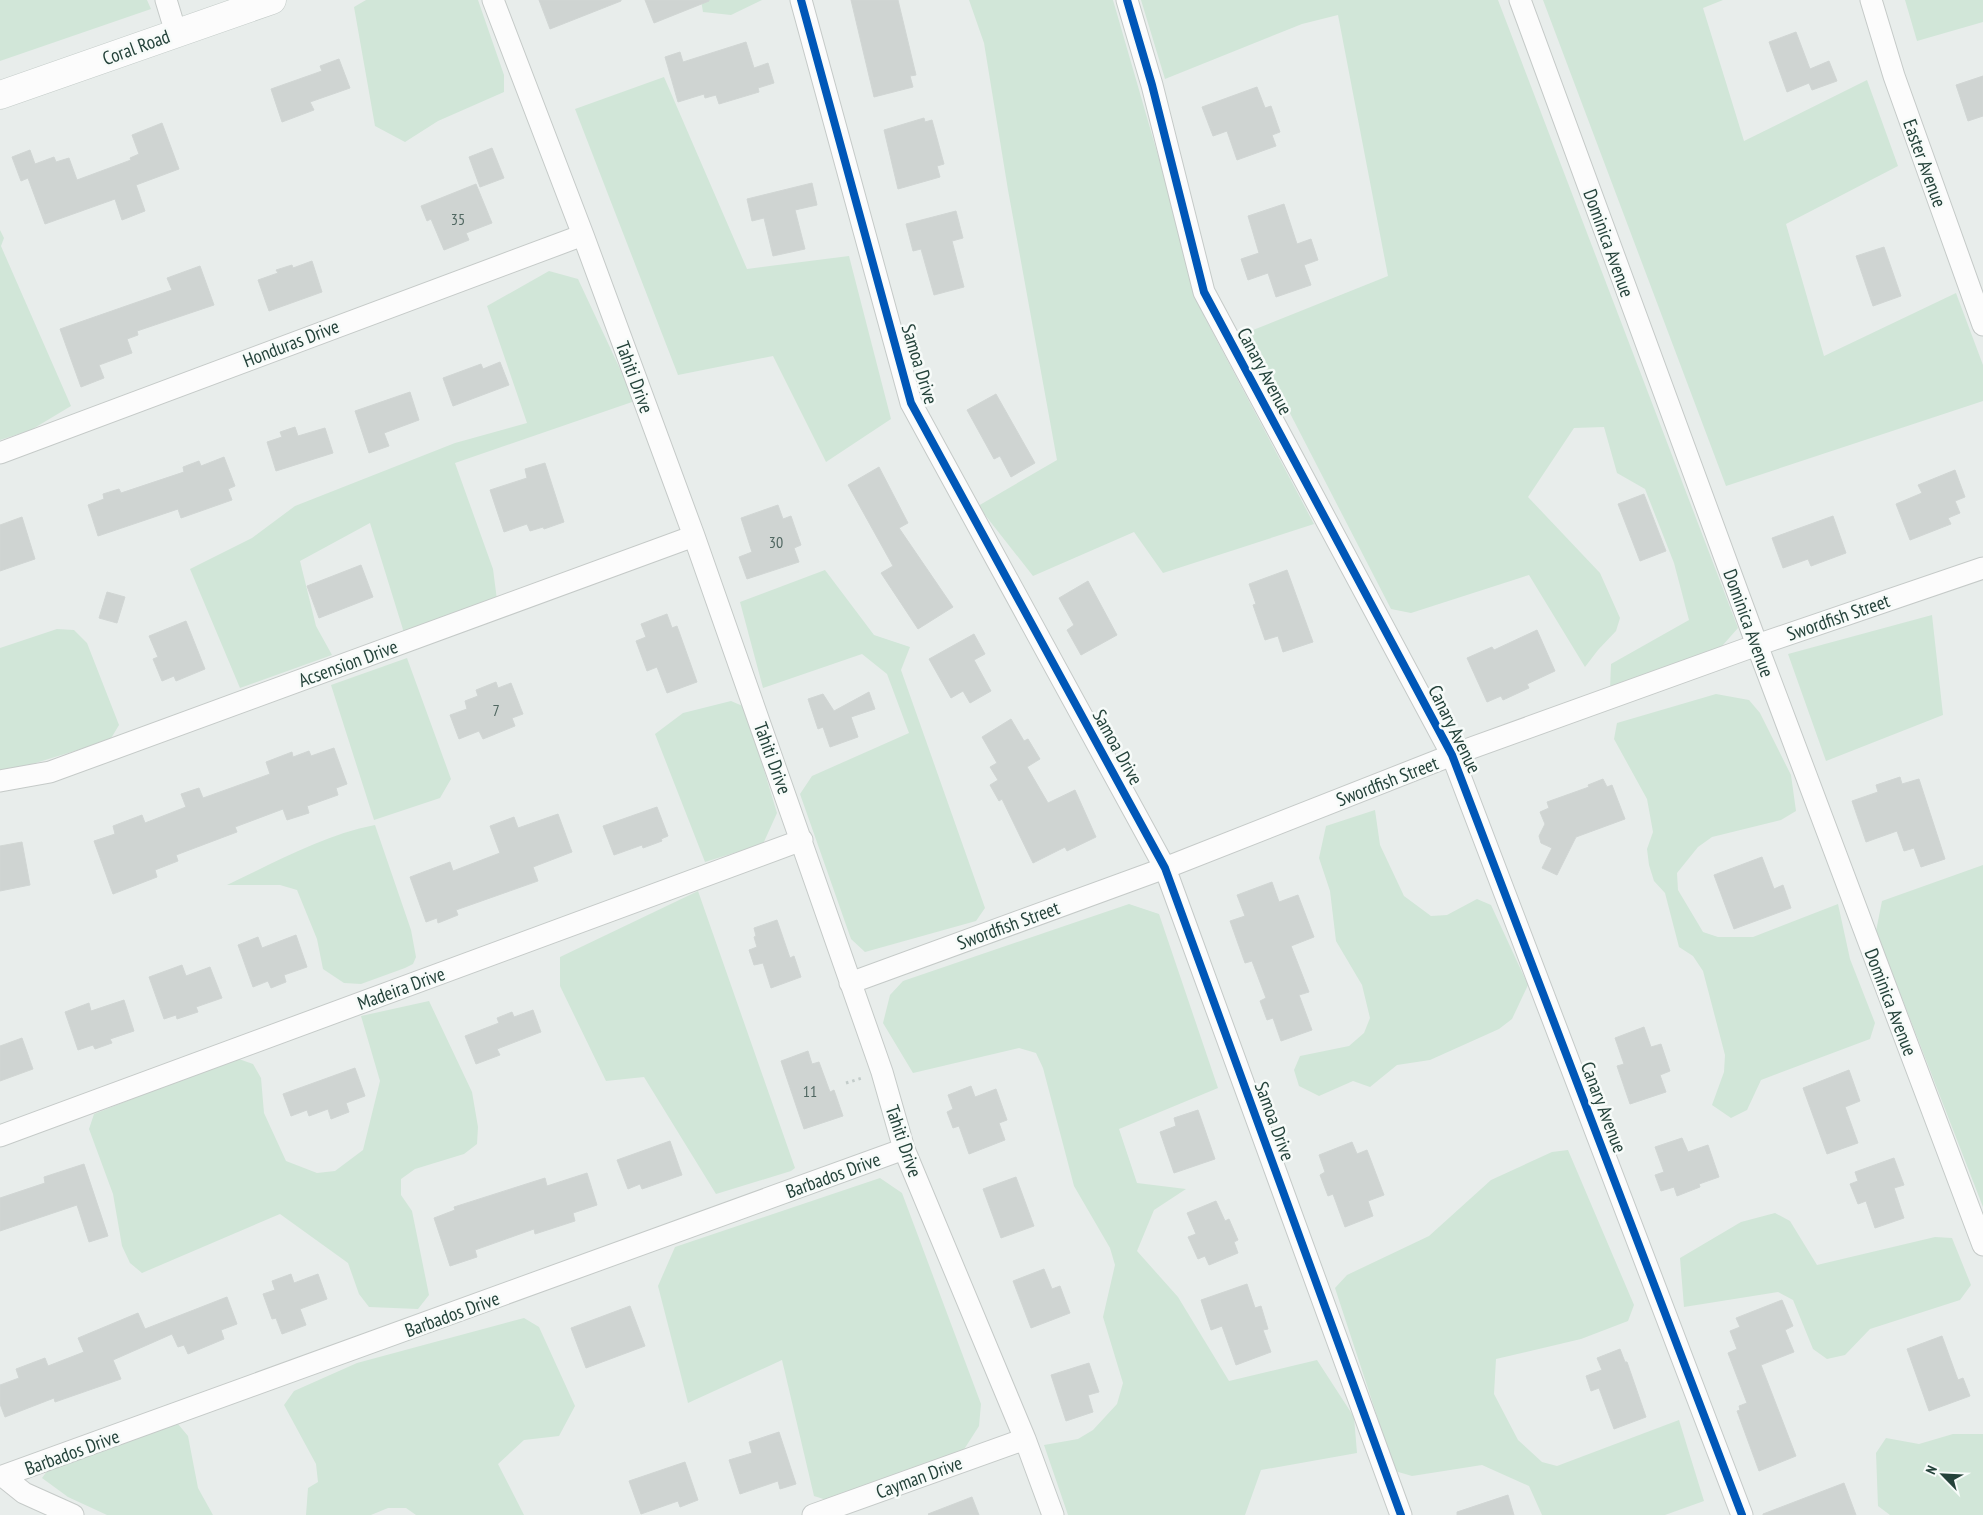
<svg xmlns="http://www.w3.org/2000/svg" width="1983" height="1515" font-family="'PT Sans Narrow',sans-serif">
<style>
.green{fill:#d1e6d8}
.building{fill:#cfd4d2;stroke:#d1d6d4}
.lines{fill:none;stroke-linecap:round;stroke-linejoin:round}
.street-casing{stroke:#c5cac8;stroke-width:23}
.secondary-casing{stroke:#c3cbc8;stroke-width:29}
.path{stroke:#c3ccca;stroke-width:3;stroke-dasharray:2.5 4;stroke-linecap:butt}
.street{stroke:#fcfcfc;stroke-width:21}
.secondary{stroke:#fcfcfc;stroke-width:28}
.cycleway-casing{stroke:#f7fbf9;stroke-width:11}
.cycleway{stroke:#0057b8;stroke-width:8}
.labels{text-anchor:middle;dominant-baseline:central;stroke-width:5;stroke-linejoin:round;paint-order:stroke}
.number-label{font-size:16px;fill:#506761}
.street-label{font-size:19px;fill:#24423a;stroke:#f7fbf9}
</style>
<rect width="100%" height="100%" fill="#e8edeb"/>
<path class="green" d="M0,0H147L151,9L0,61Z
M366,0H478L504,75V92L438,121L405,142L375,126L354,7Z
M701,0H762L731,15L703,12Z
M969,0H1113L1205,318L1314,524L1163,573L1134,532L1033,576L978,506L1057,460L1008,190L984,43Z
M1141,0H1498L1738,628L1715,654L1610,690L1611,664L1689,620L1674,563L1645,489L1617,473L1604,427L1574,428L1528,497L1600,573L1620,618L1616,631L1598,650L1585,667L1529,575L1411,613L1391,609L1248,332L1388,276L1338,15L1302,24L1165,79Z
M1543,0H1723L1703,8L1744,141L1867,80L1898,166L1786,224L1824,356L1956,293L1983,365V401L1726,486Z
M1905,0H1983V22L1917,41Z
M664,77L747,269L849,256L891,419L826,462L773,356L678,375L575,109Z
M0,230L4,238L1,246L4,253L71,406L31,430L0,440Z
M549,271L578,279L635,401L455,463L493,569L497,600L405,636L370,523L300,561L316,626L332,655L240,688L190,569L252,538L295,506L455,443L527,423L487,306Z
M825,570L874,635L910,647L901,670L985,908L976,921L865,952L851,939L800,794L812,776L909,733L887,674L862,654L763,688L740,602Z
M1932,615L1943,715L1826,761L1788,654Z
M57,629L74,630L87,643L119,725L110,740L26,766L0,770V648Z
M407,658L451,779L440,798L374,820L331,685Z
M1716,694L1749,700L1760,713L1791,775L1796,811L1781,820L1712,837L1698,847L1677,873L1678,890L1703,932L1718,937H1753L1838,904L1850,959L1875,1023L1870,1039L1761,1080L1747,1110L1731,1118L1712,1105L1724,1072L1725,1055L1703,971L1693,956L1679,947L1665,893L1654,881L1649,865L1647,849L1653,832L1647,799L1614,739L1617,723Z
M731,701L745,707L777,813L763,844L705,862L655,734L683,713Z
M1375,810L1380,845L1404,896L1431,916L1447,915L1477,899L1491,905L1528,985L1512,1019L1499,1029L1430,1060L1397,1065L1370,1087L1353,1081L1319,1096L1299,1086L1294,1070L1300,1056L1349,1046L1364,1033L1370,1018L1362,985L1336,941L1330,891L1319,858L1326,826Z
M375,825L411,930L416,957L413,964L405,968L361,984L344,983L323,969L317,939L297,890L280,885H227C274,863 323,835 375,825Z
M1983,865V1207L1876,931L1882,901Z
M698,891L795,1168L791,1171L716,1194L644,1077L606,1081L560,986V957Z
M1129,904L1159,914L1218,1088L1119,1129L1137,1183L1186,1189L1154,1210L1137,1251L1178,1297L1229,1381L1317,1360L1354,1417L1357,1453L1261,1470L1245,1515H1068L1044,1445L1078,1439L1093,1430L1117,1404L1123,1383L1103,1317L1115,1265L1110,1248L1074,1186L1043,1068L1036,1053L1019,1048L913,1073L883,1023L890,995L903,981Z
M429,1001L472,1092L478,1127L477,1144L464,1154L415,1169L401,1179V1195L412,1211L429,1295L418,1309L369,1307L359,1294L348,1263L280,1214L142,1273L130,1263L122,1246L113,1194L89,1129L94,1114L236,1058L253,1064L261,1078L264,1113L286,1161L317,1173L335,1171L363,1150L380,1081L361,1016Z
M1568,1150L1634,1305L1628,1321L1581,1339L1496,1359L1494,1394L1518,1440L1542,1462L1557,1466L1679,1420L1704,1501L1665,1515H1542L1529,1486L1482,1465L1412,1476L1395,1471L1335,1288L1347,1275L1429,1236L1491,1180L1552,1152Z
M880,1178L902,1193L981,1404L979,1426L963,1451L833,1502L814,1496L782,1360L688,1403L658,1286L675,1247Z
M1775,1213L1790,1221L1817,1265L1935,1237L1952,1238L1971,1285L1960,1300L1870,1329L1845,1355L1827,1359L1813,1349L1793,1300L1778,1292L1684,1307L1680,1258L1741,1222Z
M524,1318L539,1327L575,1406L559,1436L524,1440L498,1464L524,1515H416L406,1508H388L371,1515H306L308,1488L318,1482L316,1464L284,1405L294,1391L357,1363Z
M178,1424L188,1436L198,1488L213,1515H107L68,1497L42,1478L63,1449Z
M1953,1434H1983V1515H1890L1878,1506L1876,1453L1886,1438L1919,1444Z"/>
<path class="building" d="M539,0H621V1L550,29Z
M645,0H709V1L654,23Z
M851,0H898L916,75L910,76L913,87L874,97Z
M1796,32L1810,69L1829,61L1837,81L1812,90L1809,83L1787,92L1769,42Z
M746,42L754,68L768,63L774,83L758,88L759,92L719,104L716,95L705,98L704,94L678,102L665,57L680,52L683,62Z
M339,59L350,88L310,102L314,110L282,122L271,89L322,71L320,66Z
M1983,76V116L1968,121L1956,85Z
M1257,87L1265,108L1271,106L1280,132L1272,135L1276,146L1237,160L1227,131L1213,136L1202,107Z
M924,118L925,122L932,120L944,164L937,166L940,177L898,189L884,130Z
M162,123L179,169L136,185L145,211L122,220L115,199L45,224L28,178L21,181L12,157L30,150L35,164L54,157L56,162L69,158L77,180L131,160L130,158L139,154L132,135Z
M492,148L504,178L480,187L469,157Z
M812,183L817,205L795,210L805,249L773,256L764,218L752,221L747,199Z
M476,184L492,223L466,233L469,240L444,250L431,219L427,221L421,206Z
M1284,204L1297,244L1311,239L1318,260L1304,265L1311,285L1276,297L1268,273L1248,280L1241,259L1259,253L1248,216Z
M956,211L963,238L952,241L964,287L934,295L921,249L913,251L906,224Z
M1884,247L1901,296L1873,306L1856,256Z
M312,261L322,292L269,311L258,280L278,273L276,270L292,265L293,268Z
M200,266L214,305L137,331L138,335L127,339L132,353L99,365L104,378L81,387L60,329L172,290L167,278Z
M500,362L509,385L453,406L443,378L481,364L483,369Z
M410,392L419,420L384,433L389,446L369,453L355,411Z
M996,394L1035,463L1011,477L1000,456L994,459L967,410Z
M295,427L298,436L325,428L333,453L276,471L267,442L282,437L280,432Z
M224,457L235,486L228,489L232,500L181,518L178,509L98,536L88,505L104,499L103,494L119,489L121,493L184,472L183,467L199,461L201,466Z
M545,463L564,522L544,529L543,527L530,531L527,524L504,532L490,490L527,478L525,469Z
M879,467L908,523L899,528L953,607L918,629L881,573L893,566L848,485Z
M1955,470L1965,497L1955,501L1960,513L1948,518L1951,524L1910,540L1896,504L1922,493L1918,485Z
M1644,494L1666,551L1640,561L1618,504Z
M778,505L783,519L791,516L801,545L794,548L799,562L747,579L739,557L752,552L741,518Z
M1833,516L1846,553L1811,566L1808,559L1783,568L1772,538Z
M22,517L35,559L0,571V525Z
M361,565L373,597L319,618L307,586Z
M1287,570L1313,642L1283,652L1278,636L1265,640L1253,605L1256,604L1249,584Z
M1088,581L1117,635L1081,655L1067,630L1074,625L1059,598Z
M107,592L125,597L117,623L99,618Z
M667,614L672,628L677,626L697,682L667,693L657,667L647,671L636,641L646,637L641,624Z
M186,621L205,669L176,681L174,676L162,681L153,659L158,657L149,636Z
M1537,630L1555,671L1527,684L1529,688L1503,700L1501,696L1487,702L1467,658L1492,647L1494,650Z
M974,634L985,654L974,660L991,691L970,703L963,691L951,698L929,659Z
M496,682L498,688L511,683L523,714L512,718L515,726L483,739L479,731L459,739L450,715L467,709L465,701L478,696L476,690Z
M869,692L875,709L851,717L858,737L830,747L823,727L818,729L808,699L823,694L834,711Z
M1011,719L1024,741L1028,739L1040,759L1027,767L1048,803L1075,790L1096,837L1067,851L1065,847L1033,863L1002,799L999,801L990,785L998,780L990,767L997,763L982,737Z
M334,748L347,784L336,788L338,795L307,806L309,813L287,820L283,809L235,827L237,832L176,855L178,861L155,870L157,877L113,894L94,841L115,834L113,826L142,815L145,823L186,807L181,794L199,788L203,798L270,774L266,762L292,752L293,757L309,751L311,756Z
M1900,777L1902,784L1919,779L1945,859L1921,867L1914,848L1904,851L1897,831L1866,842L1852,801L1878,792L1876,785Z
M1603,779L1607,787L1612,785L1625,819L1576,837L1557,875L1542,868L1552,848L1541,843L1539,836L1545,824L1540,812L1549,808L1547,802L1589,787L1588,785Z
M657,807L668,836L661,839L662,841L643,848L642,845L614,855L603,826Z
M558,814L572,852L533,867L538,881L456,910L458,915L438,923L437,918L426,922L410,877L450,862L453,871L500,853L490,826L514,817L518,828Z
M22,842L30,885L0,891V846Z
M1762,857L1774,889L1783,885L1791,908L1734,929L1714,875Z
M1272,882L1279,902L1298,895L1314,937L1291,946L1309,992L1299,995L1312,1030L1281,1041L1273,1018L1267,1020L1260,1001L1266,998L1252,961L1245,963L1230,921L1245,916L1237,895Z
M777,920L790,958L794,956L801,977L771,988L763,963L754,965L749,950L757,947L754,937L756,936L754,928Z
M296,935L307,967L284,975L286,982L271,988L268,981L253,987L238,945L258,937L262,948Z
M182,965L186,976L210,967L222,998L196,1007L198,1012L177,1019L176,1015L164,1019L149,977Z
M124,1000L134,1031L110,1039L112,1043L95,1049L93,1045L78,1050L65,1012L89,1003L91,1011Z
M533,1010L541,1032L497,1049L500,1055L476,1064L465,1036L499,1023L497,1018L512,1012L514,1017Z
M1644,1027L1651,1047L1661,1044L1670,1071L1660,1075L1666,1092L1630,1104L1617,1066L1624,1064L1615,1038Z
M22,1038L33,1069L0,1081V1046Z
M808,1051L812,1064L819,1062L830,1092L834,1090L843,1116L804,1129L781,1061Z
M355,1068L365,1096L346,1103L349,1112L331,1119L328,1109L309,1116L307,1110L291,1116L283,1094Z
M1849,1070L1860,1101L1845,1107L1858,1143L1827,1154L1803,1088Z
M971,1086L975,1097L996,1089L1007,1120L999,1123L1005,1140L969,1154L959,1126L953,1128L947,1112L953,1109L948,1095Z
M1198,1110L1215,1159L1174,1173L1160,1132L1176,1126L1174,1118Z
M1682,1138L1688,1152L1708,1145L1719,1177L1699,1184L1700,1187L1677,1196L1674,1187L1661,1191L1655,1175L1664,1172L1655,1147Z
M670,1141L682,1175L642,1189L640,1184L628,1189L617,1160Z
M1352,1142L1357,1154L1367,1150L1384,1195L1368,1201L1373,1216L1345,1227L1333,1194L1328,1196L1320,1175L1325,1172L1319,1155Z
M1894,1158L1904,1185L1894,1188L1904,1218L1875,1228L1866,1201L1858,1204L1850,1184L1858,1181L1855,1172Z
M84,1164L108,1236L89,1242L77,1205L0,1231V1198L45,1183L44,1177Z
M587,1173L597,1205L573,1213L575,1221L535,1234L534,1229L475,1250L477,1257L450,1266L434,1218L455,1210L454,1207L545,1178L547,1186Z
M1016,1177L1034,1226L1001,1238L983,1189Z
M1216,1201L1225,1221L1229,1219L1238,1240L1234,1242L1238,1253L1209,1265L1205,1256L1198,1259L1188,1237L1196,1234L1187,1213Z
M1044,1269L1052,1289L1060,1286L1070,1313L1031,1328L1013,1281Z
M291,1274L294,1283L318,1274L327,1299L300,1309L306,1325L282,1334L276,1318L272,1319L263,1294L275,1290L272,1281Z
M1247,1284L1255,1308L1261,1306L1268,1329L1263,1330L1271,1352L1236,1365L1222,1326L1211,1330L1201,1300Z
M227,1297L237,1324L221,1330L224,1339L188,1354L184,1345L178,1347L172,1334L113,1360L121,1379L55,1402L54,1398L5,1417L0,1404V1385L19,1378L16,1369L45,1358L48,1366L84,1352L78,1338L138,1313L145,1329Z
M1782,1300L1793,1326L1785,1330L1794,1352L1761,1365L1796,1456L1759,1471L1737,1411L1740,1410L1739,1406L1747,1403L1728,1353L1737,1349L1730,1331L1740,1327L1736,1318Z
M630,1306L645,1346L586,1368L571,1328Z
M1942,1336L1958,1380L1963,1378L1970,1396L1929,1411L1907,1349Z
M1620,1349L1625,1362H1627L1646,1417L1614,1429L1599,1388L1591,1391L1586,1376L1602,1370L1597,1358Z
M1089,1363L1099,1392L1088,1395L1093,1412L1066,1421L1051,1375Z
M779,1432L796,1484L780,1489L778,1481L740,1494L729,1460L752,1453L749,1442Z
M685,1462L698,1500L680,1507L678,1501L641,1514L629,1481Z
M1844,1483L1856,1515H1763V1514Z
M1508,1495L1514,1515H1457V1512Z
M972,1497L979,1515H929L928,1514Z"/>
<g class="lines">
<defs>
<path id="street" d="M166,0L176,33
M493,0L583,235L694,536L882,1072L904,1149L1025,1439L1053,1515
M801,0L911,403L1165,868L1401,1515
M1127,0L1152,85L1204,292L1452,755L1742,1515
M1520,0L1757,645L1983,1245
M1871,0L1894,76L1983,325
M0,453L583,235
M0,781L50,772L694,536
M850,983L1165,868L1452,755L1757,645L1983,568
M0,1136L802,840
M0,1477L904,1149
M4,1477L24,1493L73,1515
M813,1515L1025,1439"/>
<path id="secondary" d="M0,95L272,0"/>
</defs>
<use href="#street" class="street-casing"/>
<use href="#secondary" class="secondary-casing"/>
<path class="path" d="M846,1083L862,1078"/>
<use href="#street" class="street"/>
<use href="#secondary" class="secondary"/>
<defs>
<path id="cycleway" d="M801,0L911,403L1165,868L1401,1515
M1127,0L1152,85L1204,292L1452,755L1742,1515"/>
</defs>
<use href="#cycleway" class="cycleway-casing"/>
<use href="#cycleway" class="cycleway"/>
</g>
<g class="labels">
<g class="number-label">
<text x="458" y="219">35</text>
<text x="776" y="542">30</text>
<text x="496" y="710">7</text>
<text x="810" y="1091">11</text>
</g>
<g class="street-label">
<text transform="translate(136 47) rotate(-20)">Coral Road</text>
<text transform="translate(1925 163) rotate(70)">Easter Avenue</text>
<text transform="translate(1609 243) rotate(70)">Dominica Avenue</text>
<text transform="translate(291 343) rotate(-21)">Honduras Drive</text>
<text transform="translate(920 364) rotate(73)">Samoa Drive</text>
<text transform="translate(1265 371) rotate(62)">Canary Avenue</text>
<text transform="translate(635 377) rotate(70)">Tahiti Drive</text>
<text transform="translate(1838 617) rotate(-19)">Swordfish Street</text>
<text transform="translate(1749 623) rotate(70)">Dominica Avenue</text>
<text transform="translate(348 663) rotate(-20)">Acsension Drive</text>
<text transform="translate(1455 729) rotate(64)">Canary Avenue</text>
<text transform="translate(1118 747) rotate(61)">Samoa Drive</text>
<text transform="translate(773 758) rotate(70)">Tahiti Drive</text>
<text transform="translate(1387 781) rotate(-21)">Swordfish Street</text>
<text transform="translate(1008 925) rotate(-20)">Swordfish Street</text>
<text transform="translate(401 988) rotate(-20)">Madeira Drive</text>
<text transform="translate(1891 1002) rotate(69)">Dominica Avenue</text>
<text transform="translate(1604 1107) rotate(69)">Canary Avenue</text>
<text transform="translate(1275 1121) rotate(70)">Samoa Drive</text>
<text transform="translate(904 1141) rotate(71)">Tahiti Drive</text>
<text transform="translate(833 1175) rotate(-20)">Barbados Drive</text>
<text transform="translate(452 1314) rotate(-20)">Barbados Drive</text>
<text transform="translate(72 1452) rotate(-20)">Barbados Drive</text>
<text transform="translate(919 1477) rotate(-20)">Cayman Drive</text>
</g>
</g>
<g transform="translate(1943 1475) rotate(294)" stroke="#f7fbf9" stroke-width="4" paint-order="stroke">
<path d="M0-4L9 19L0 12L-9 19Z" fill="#24423a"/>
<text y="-8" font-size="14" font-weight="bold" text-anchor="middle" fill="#24423a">N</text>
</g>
</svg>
